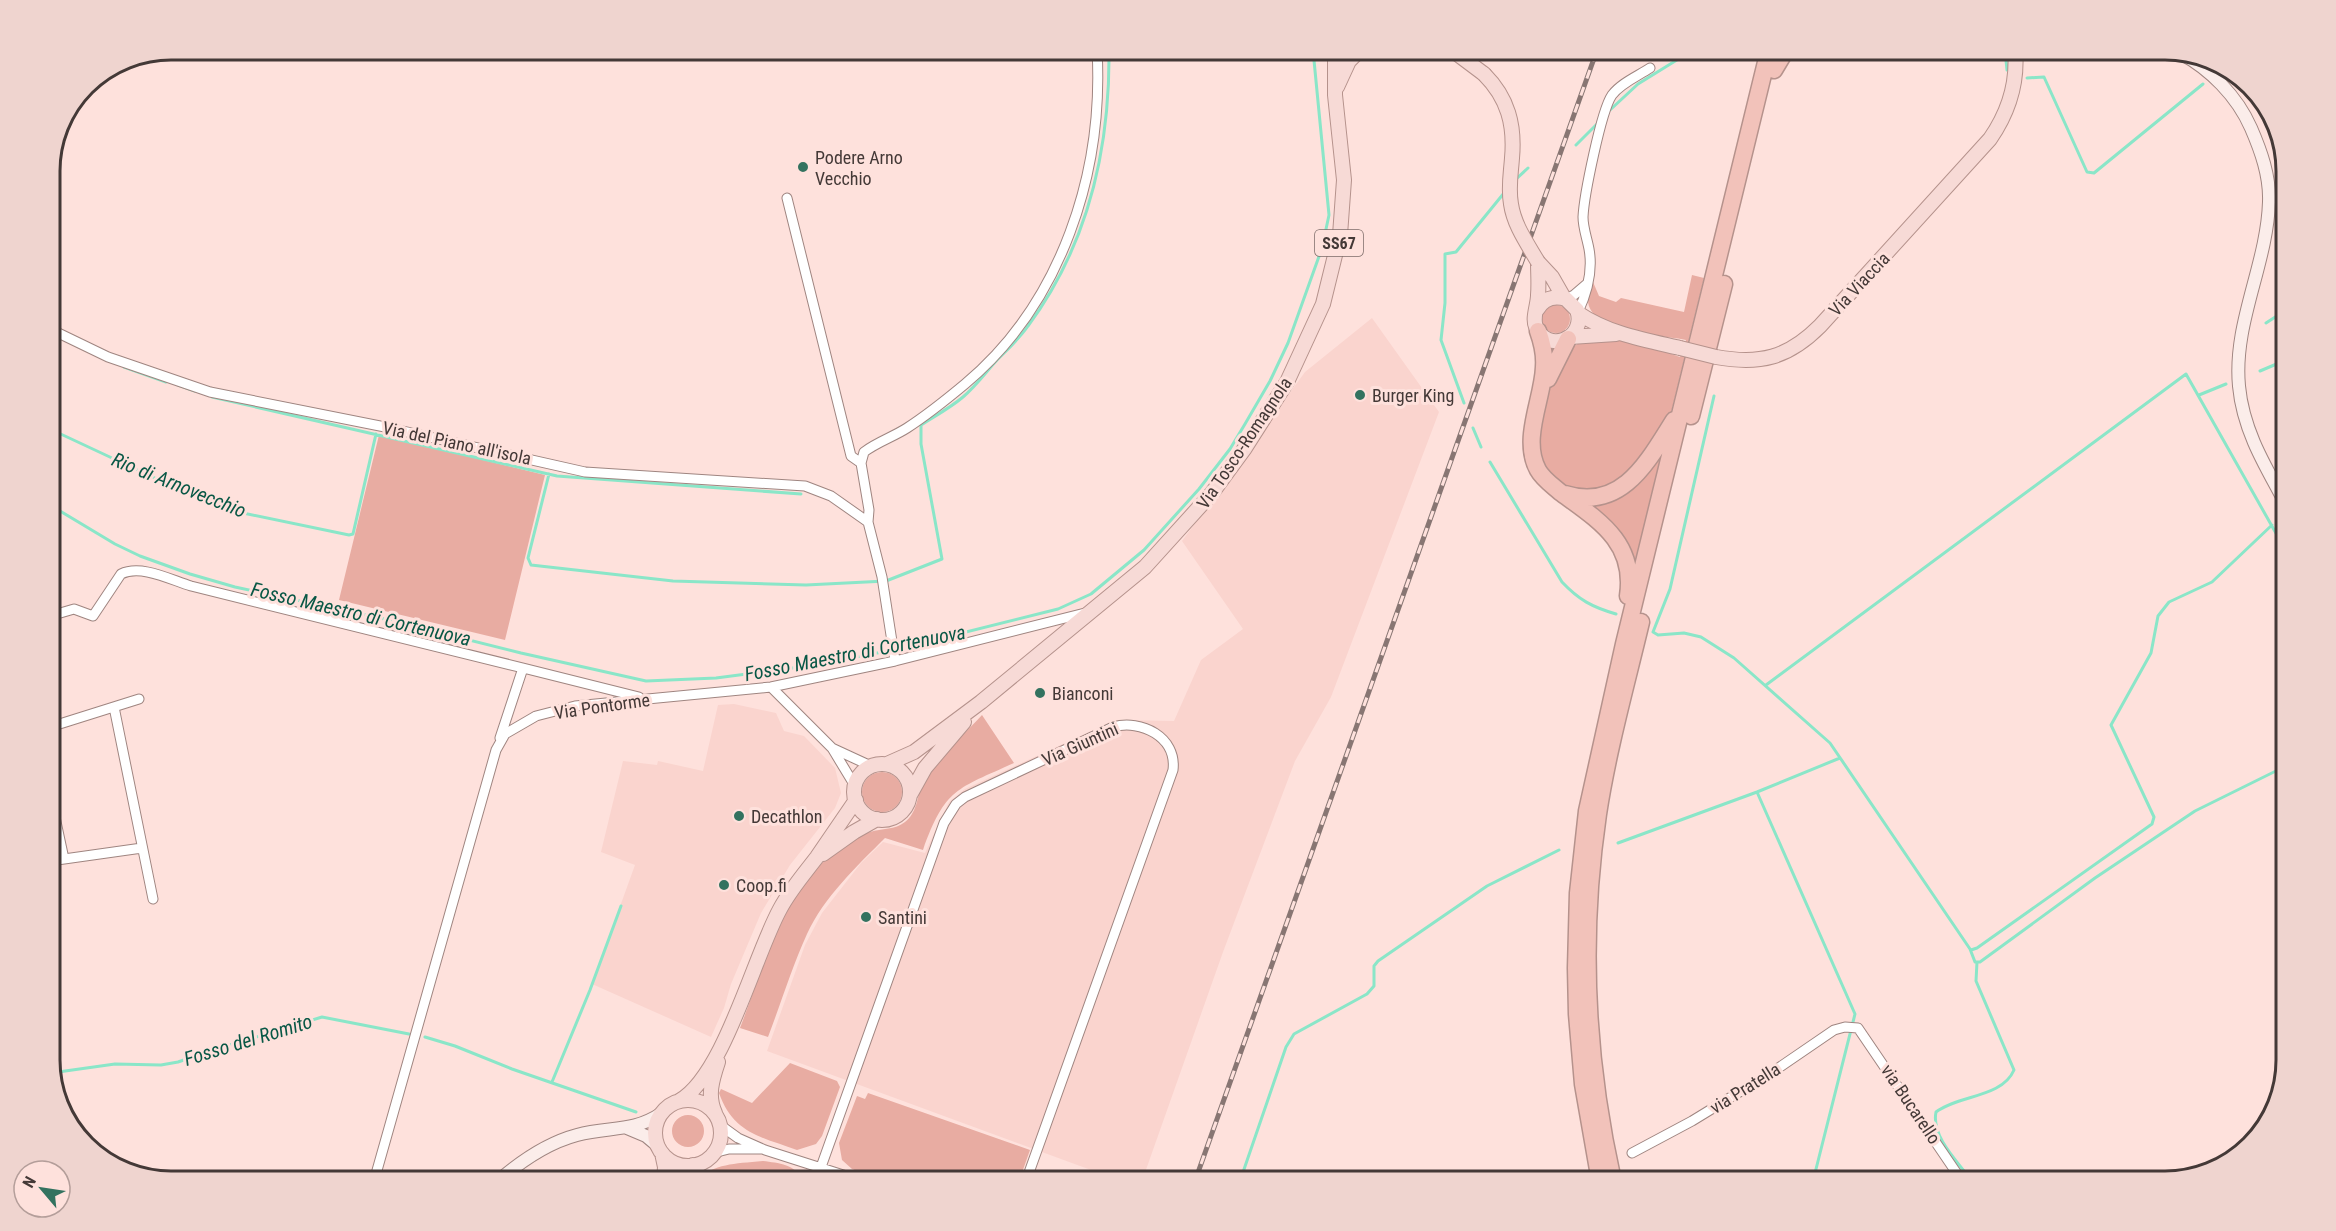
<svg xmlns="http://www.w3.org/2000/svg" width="2336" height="1231" font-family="'Roboto Condensed',sans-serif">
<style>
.built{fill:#fad4ce}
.green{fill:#e8aca2}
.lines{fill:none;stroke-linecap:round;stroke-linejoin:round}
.stream{stroke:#8ae6c8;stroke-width:3}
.street-casing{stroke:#9f8580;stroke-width:11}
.secondary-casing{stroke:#9f8580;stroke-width:14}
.primary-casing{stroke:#b5928c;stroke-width:16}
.highway-casing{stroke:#b5928c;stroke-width:19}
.street{stroke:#fff;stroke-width:9}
.secondary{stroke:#fbedea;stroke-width:12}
.primary{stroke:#f7dad6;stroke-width:14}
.highway{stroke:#f2c2ba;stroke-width:16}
.rail-casing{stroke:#887673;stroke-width:5}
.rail{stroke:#fee1dc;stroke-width:3;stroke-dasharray:9;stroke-linecap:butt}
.primary-bridge-casing{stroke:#b5928c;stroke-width:16;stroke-linecap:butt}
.primary-bridge{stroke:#f7dad6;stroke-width:14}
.poi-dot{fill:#33725f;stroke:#fee1dc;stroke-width:2}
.labels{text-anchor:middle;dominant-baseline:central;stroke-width:6;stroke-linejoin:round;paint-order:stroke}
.shield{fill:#fee1dc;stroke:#7c6b68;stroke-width:1.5}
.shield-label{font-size:16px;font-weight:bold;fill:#443937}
.poi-label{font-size:18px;fill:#443937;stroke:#fee1dc;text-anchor:start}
.street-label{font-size:18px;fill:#443937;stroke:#fee1dc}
.water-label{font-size:20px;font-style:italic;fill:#085745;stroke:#fee1dc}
.rim{fill:none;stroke:#443937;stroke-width:3}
</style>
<rect width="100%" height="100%" fill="#fee1dc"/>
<path class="built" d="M1372,318L1439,412L1331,697L1295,761L1223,952L1142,1181H1121L767,1051L805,945L822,913L861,863L883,842L925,853L949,802L965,789L1115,720L1174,721L1201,660L1243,629L1182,541L1305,372Z
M734,704L776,713L784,731L804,736L835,768L841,793L835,808L790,865L761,913L731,984L724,1008L711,1037L592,984L635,865L601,852L623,761L657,765L658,761L703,771L718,705Z"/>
<path class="green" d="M1692,275L1704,278L1671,413L1659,437L1614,488L1573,492C1561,484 1546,475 1541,461C1533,436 1554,350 1582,342C1612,333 1651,347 1680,357L1686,340C1663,335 1588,332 1588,300C1588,294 1592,287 1593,282L1599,296L1616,302L1621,298L1684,312Z
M1542 319a14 14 0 1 1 28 0a14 14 0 1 1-28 0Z
M379,435L545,475L505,640L339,600Z
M1665,449L1635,574L1586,503Z
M982,715L1014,763C957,789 945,788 923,850L885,838C857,866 824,897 807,934C792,967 781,1003 768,1037L740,1028C764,966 784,885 842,847C850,841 860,835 870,832C882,828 895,830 905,822C917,813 917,797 922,785C935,758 962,737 982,715Z
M862 792a20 20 0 1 1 40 0a20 20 0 1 1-40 0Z
M790,1063L837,1081L840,1087L822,1136L816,1144L797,1150C761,1137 733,1133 719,1093L721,1089L752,1103Z
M868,1093L1030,1150L1019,1181H885L852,1169L842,1160L839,1143L857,1096L865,1099Z
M672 1131a16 16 0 1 1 32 0a16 16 0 1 1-32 0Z
M763,1161C778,1163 797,1164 802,1181H692C718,1163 732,1164 763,1161Z"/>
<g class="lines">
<path class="stream" d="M2005,50L2007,70
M2222,67L2223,66
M2027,78L2044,77L2087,172L2094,173L2203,84
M1610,110L1638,84L1693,50
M1576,145L1597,124
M1514,181L1528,168
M2266,323L2286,310
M124,367L166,382
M2260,371L2286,360
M178,385L195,391
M2199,395L2226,384
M1714,396L1670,589L1653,632L1658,635L1684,633L1701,637L1734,658L1830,743L1970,949L1975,962H1977L1976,981L2014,1070C2002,1098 1958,1095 1936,1112C1931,1137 1958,1162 1972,1181
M212,397L557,476L801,494
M1464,403L1441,340L1445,303V254L1456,252L1504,193
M1473,428L1481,447
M50,429L159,480L243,513L349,535L353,534L376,434
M1490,462L1562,582C1579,600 1592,607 1616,614
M549,474L528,558L531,565L673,581L806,585L886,581L942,559L921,444V425C935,416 950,408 963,397C976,386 986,372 997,360C1008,349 1019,339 1028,326C1088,245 1110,149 1109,50
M50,505L115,544L140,556L190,574L235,587L389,620L521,653L646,681L716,678L808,666L898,649L1058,609L1091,594L1144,550L1199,489L1230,449L1245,424L1270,381L1288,343L1322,248L1329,215L1313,50
M1766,685L2186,374L2286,551
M1757,792L1855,1014L1813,1181
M1618,843L1757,792L1840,758
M1971,950L1977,948L2152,824L2154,817L2111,725L2151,653L2158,616L2169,602L2212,582L2272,525
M1977,962H1980L2095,878L2195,811L2286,766
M425,1037L455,1046L512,1069L636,1112
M51,1073L115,1064L161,1065L178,1062L207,1052L322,1017L409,1034
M552,1082L590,990L621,906
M1240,1181L1286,1047L1294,1034L1367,994L1374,986V966L1378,961L1487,886L1559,850"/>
<defs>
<path id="street" d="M787,198L851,456L861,463
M1566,299L1574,295L1588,283
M1578,312C1587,293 1593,271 1589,249C1587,238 1583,228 1583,217C1584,196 1601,111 1612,95C1621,83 1638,76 1650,68
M50,329L108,357L210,392L385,427L585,472L805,486L831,496L868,522
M50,616L74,609L93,616L121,574C141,564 171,580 191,586L523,668
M895,661L882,577L868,522L869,510L861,463L864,452C877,442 893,437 907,428C927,415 947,399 965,384C1062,303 1104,172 1097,50
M771,687L832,748L855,786
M114,707L153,899
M50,727L139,699
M500,738L523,668L639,697
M832,748L871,766
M50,794L64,859
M50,861L142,848
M720,1125L738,1138L765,1150L862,1181
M713,1153L729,1149H760
M1632,1153L1692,1121L1777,1069L1834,1030L1845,1027L1858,1028L1962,1181
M821,1167L944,823L956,804L965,797L1113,727C1141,719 1177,737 1173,770L1026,1181
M374,1181L496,750L505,734L536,716L575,706L771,687L895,661L1085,613"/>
<path id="secondary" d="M2180,53C2210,69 2237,96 2251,128C2261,151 2270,176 2269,202C2267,265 2233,323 2239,386C2243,430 2265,466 2286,504
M627,1128L646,1136L658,1146
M498,1181C521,1161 547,1143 577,1135C610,1126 632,1133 662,1113"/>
<path id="primary" d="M1452,50L1484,74
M1337,87L1349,61L1360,50
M1538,262L1552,277L1564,298
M1537,310C1543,299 1553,295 1566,299L1577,310C1587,339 1547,354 1536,327C1532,318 1538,305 1538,295C1539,284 1538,273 1538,262
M1578,313C1609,334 1645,340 1680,348
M1570,337L1616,334
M1716,357C1760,365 1788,358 1820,326L1990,139C2008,113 2018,82 2015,50
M887,764L914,752L981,702L1145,567L1212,493L1245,448L1287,382L1323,304L1340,235L1344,180L1335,95V50
M854 792a28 28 0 1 1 56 0a28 28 0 1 1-56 0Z
M910,795L925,768L964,722
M823,854L854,832L877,819
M655 1133a33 33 0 1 1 66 0a33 33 0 1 1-66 0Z
M679,1101C724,1076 754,956 780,909C790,890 804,874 817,857C830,838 843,819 856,800
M715,1113C707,1096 712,1080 718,1062
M662,1153L665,1167L664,1181
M677,1181L693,1165"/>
<path id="highway" d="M1774,70L1786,50
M1538,331C1542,342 1545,354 1544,367C1543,399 1521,439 1538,470C1543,479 1552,485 1560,492C1598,520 1636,542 1628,596
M1548,379L1568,339
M1691,416L1724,284
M1565,494C1622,512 1648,461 1674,420
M1600,1181L1583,1084L1577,1014L1576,968L1578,893L1587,811L1624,644L1769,50
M1613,1181C1586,1061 1580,936 1598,814C1608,749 1626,685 1641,622"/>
</defs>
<use href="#street" class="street-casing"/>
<use href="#secondary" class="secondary-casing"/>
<use href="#primary" class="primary-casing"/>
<use href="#highway" class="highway-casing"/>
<use href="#street" class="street"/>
<use href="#secondary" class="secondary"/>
<use href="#primary" class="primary"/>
<use href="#highway" class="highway"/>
<defs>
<path id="rail" d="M1195,1181L1597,50"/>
</defs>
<use href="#rail" class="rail-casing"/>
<use href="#rail" class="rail"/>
<defs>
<path id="primary-bridge" d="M1484,74C1508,98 1515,125 1512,158C1511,173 1508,188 1511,204C1514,225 1527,243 1538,262
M1680,348L1716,357"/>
</defs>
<use href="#primary-bridge" class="primary-bridge-casing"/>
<use href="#primary-bridge" class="primary-bridge"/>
</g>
<g class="poi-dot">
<circle cx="803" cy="167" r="6"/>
<circle cx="1360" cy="395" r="6"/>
<circle cx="1040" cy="693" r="6"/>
<circle cx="739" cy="816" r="6"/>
<circle cx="724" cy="885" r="6"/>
<circle cx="866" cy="917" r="6"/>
</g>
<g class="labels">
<rect class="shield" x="1315" y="230" width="48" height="26" rx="4.5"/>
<g class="shield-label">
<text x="1339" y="243">SS67</text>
</g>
<g class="poi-label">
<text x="815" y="157">Podere Arno<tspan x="815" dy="21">Vecchio</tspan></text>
<text x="1372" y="395">Burger King</text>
<text x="1052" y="693">Bianconi</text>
<text x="751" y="816">Decathlon</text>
<text x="736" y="885">Coop.fi</text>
<text x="878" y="917">Santini</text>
</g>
<g class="street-label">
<text transform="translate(1859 284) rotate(-47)">Via Viaccia</text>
<text transform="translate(457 443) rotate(12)">Via del Piano all'isola</text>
<text transform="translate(1244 443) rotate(-56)">Via Tosco-Romagnola</text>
<text transform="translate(602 706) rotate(-8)">Via Pontorme</text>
<text transform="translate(1080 744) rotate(-24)">Via Giuntini</text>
<text transform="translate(1745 1088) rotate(-32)">via Pratella</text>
<text transform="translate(1911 1104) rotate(56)">via Bucarello</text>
</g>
<g class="water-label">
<text transform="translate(179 485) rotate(22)">Rio di Arnovecchio</text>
<text transform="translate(361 614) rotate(13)">Fosso Maestro di Cortenuova</text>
<text transform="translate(855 653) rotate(-11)">Fosso Maestro di Cortenuova</text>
<text transform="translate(248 1040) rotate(-17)">Fosso del Romito</text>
</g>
</g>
<path d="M0 0H2336V1231H0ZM171 60H2165A111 111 0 0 1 2276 171V1060A111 111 0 0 1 2165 1171H171A111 111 0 0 1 60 1060V171A111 111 0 0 1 171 60Z" fill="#efd4cf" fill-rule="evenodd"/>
<path class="rim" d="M171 60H2165A111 111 0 0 1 2276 171V1060A111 111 0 0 1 2165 1171H171A111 111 0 0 1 60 1060V171A111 111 0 0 1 171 60Z"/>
<g transform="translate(42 1189) rotate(299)"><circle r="28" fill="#fee1dc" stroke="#b49e9a" stroke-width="1.5"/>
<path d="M0-4.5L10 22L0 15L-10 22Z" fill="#33725f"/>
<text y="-9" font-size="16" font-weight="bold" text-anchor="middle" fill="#443937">N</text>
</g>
</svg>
